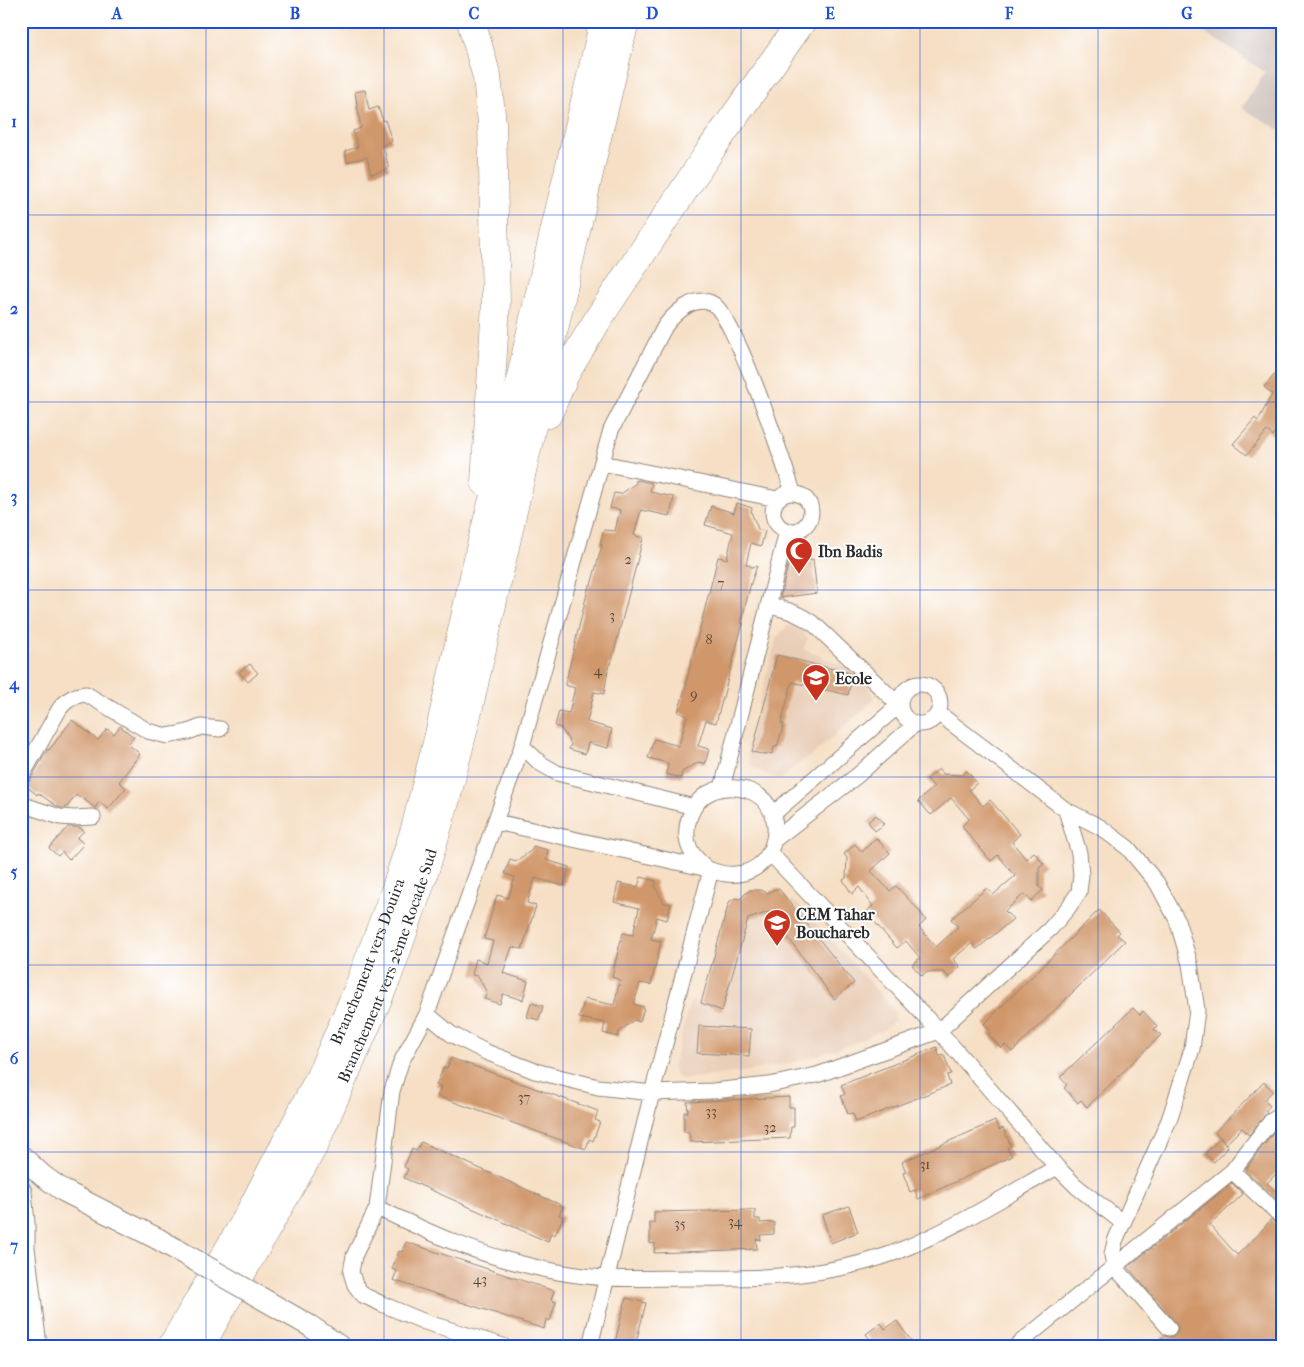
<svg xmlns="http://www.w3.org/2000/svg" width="1304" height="1367" font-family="'IM FELL French Canon',serif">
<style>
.built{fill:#e9ceb7}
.industrial{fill:#cec1ba}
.building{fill:#d0976a}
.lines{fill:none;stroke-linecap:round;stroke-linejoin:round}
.street-casing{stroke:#908578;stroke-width:17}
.secondary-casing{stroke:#908578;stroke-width:23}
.highway-casing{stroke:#908578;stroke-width:29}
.street{stroke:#fff;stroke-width:15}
.secondary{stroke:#fff;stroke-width:21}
.highway{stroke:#fff;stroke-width:28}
.secondary-bridge-casing{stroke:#908578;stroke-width:23;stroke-linecap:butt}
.secondary-bridge{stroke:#fff;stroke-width:21}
.grid{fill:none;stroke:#1d4ed8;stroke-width:1;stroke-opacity:0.55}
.labels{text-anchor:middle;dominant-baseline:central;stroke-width:4;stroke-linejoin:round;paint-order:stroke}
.number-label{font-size:14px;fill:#54463b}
.poi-label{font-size:16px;font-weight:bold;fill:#2b2b2b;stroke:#fff;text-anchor:start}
.street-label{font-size:16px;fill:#2b2b2b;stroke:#fff}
.neatline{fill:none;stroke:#1d4ed8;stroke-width:2}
.grid-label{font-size:16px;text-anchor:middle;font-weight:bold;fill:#1d4ed8}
</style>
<rect width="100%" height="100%" fill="#fff"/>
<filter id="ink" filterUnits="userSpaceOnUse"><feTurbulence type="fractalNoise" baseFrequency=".02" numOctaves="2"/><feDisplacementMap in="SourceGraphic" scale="10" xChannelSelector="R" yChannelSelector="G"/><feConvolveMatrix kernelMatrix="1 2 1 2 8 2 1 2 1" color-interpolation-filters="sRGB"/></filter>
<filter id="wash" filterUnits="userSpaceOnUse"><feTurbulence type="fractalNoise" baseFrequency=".0096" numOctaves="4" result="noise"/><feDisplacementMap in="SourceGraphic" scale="20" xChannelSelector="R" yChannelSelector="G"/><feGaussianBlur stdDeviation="1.12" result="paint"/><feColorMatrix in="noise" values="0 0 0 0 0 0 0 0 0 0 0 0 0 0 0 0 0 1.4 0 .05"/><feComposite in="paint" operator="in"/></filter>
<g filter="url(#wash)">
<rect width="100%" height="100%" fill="#f6dfc5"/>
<path class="built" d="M788,625L795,626L804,632L808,639L803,649L850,669L867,684L872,693L873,700L870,704L811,756L805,759L780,780L754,768L750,764L747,750L776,639Z
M775,889L780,890L790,902L793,901L796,904L797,903L890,1005L896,1014L894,1021L884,1029L857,1042L800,1061L748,1071L686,1079L678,1078L675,1075L673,1068L690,1001L701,1003L729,902L735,899L741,900L746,893L751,890H761L768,894Z"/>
<path class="industrial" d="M1201,21H1283V132L1242,108L1265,72L1195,26Z"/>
<g id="blocks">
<path class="building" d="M365,90L369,110L378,107L383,121L385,120L392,141L383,145L389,169L371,174L367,157L347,162L345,151L358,147L353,131L361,128L355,92Z
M1283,365V417L1273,436L1267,431L1247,455L1233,444L1255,418L1258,421L1272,394L1264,387Z
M636,480L652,483L650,492L674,497L670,516L641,510L634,535L643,538L611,664H609L604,694L594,692L587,722L612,729L608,748L588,743L585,754L569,749L571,744L561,728L555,726L559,711L569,713L575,688L565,685L589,585H591L602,545H600L604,530L615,531L620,510L610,508L614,493L621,494L636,483Z
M737,503L752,508L751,512L758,529L765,531L761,546L751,543L746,564L752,567L757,566L751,583L741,623H743L716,723L706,720L698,746L709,749L705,764L699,762L682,772L681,778L666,774L668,763L648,758L654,739L679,746L687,716L678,712L687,683H686L718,557L727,559L733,533L705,525L711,506L734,513Z
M806,533L809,560L813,559L817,593L780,598L789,562H794L793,546L796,534Z
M777,655L853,674L848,695L792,682L781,724H784L777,747H774L772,754L768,753L767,755L752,752Z
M250,664L258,673L248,682L239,672Z
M72,720L98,740L107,729L114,734L120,726L134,737L128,744L140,754L119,782L126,788L108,809L99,802L95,808L81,797L80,798L76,795L66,808H62L55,805L38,793L37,795L25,785L29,782L48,749L49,750Z
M939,769L943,774L962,775L967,771L977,783L969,790L983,806L990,800L1020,834L1012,842L1026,859L1034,852L1044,864L1039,868V887L1043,890L1031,901L1024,894L1005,911L1013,919L977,949L972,943L953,959L960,967L949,978L944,972H926L922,976L912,965L920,958L906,941L897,948L866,912L873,906L859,887L852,894L843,880L846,878L847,858L844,854L855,844L862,852L876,838L890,853L871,871L890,891L896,886L916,907L926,920L919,927L936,947L958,927L951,919L987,888L993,895L1015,876L998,855L991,861L969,835L962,826L969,819L951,798L931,815L918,801L934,787L927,779Z
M876,815L884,824L875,831L868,822Z
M68,827H79L84,831L77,838L84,844L69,860L62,852L58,856L49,848Z
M533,846L548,850L546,860L569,867L564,886L535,878L527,903L536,906L522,949L512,947L503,973L528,981L523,1000L503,994L500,1004L484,999L487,993L478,976L472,975L476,959L487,963L493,941L484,939L497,895L508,898L515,877L505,874L510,859L516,861L532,850Z
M641,877L656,881L655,887L664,903L671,904L667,920L657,917L651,939L661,941L651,985L640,983L634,1004L644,1007L640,1022L634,1020L619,1032L618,1037L603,1033L605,1023L579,1018L585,999L614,1005L620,980L612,977L619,947L623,933L633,935L639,908L614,902L618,883L638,887Z
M775,889H779L854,983L834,999L769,912L748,919L722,1011L701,1003L729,902L735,898L740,899L746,893L751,890H761L768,893Z
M1099,910L1120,932L1117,935L1125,941L1012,1052L1005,1045L1001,1048L988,1034L991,1032L984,1024Z
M531,1003L543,1006L539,1020L527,1017Z
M1133,1008L1140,1015L1143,1011L1157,1026L1154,1029L1161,1035L1087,1107L1081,1100L1078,1103L1064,1088L1067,1085L1060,1077Z
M699,1026L751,1029L749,1056L697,1053Z
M937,1047L939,1056L944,1055L951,1074L947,1075L950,1085L856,1122L853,1113L848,1114L841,1096L845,1094L841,1085Z
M451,1058L598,1111L595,1120L600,1122L593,1141L589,1139L586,1149L437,1096L441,1087L436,1085L444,1067L447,1068Z
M1264,1082L1273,1091L1264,1100L1270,1106L1265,1111L1267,1113L1249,1135L1242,1128L1226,1144L1215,1132Z
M789,1097V1107H794V1127H791L790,1138L690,1142L689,1132H684V1112H688L687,1102Z
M995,1121L999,1130L1003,1128L1011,1146L1007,1148L1012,1156L918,1199L915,1190L910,1192L903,1173L906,1172L902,1162Z
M1281,1126L1283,1128V1167L1267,1183L1283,1197V1205L1245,1170L1277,1128Z
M1220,1138L1228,1147L1214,1162L1205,1154Z
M421,1142L563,1206L559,1215L563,1217L555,1235L551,1233L548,1242L404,1178L408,1169L404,1167L412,1149L416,1151Z
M1232,1183L1243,1194L1210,1225L1237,1255L1259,1234L1271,1219L1277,1225L1283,1227V1346H1153L1164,1336L1170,1337L1175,1335L1178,1330V1326L1128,1267Z
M849,1206L858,1232L831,1243L822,1215Z
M755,1210V1219H760V1223L774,1222V1234L760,1235L761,1240L756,1239L757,1249L654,1253L655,1243L650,1244V1223H654V1212Z
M406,1242L554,1291L551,1300L556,1302L550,1321L546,1319L544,1329L393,1280L397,1271L392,1269L399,1251L402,1252Z
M626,1298L646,1303L635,1346H614Z
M897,1321L915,1346H875L866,1334L881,1323L885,1329Z"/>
</g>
</g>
<g filter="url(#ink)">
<use href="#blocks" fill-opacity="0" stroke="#908578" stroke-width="1"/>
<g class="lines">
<defs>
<path id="street" d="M602,463L777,499
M773 512a19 19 0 1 1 38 0a19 19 0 1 1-38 0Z
M768,606C787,609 800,614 815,625L899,705L772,815
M900 704a20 20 0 1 1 40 0a20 20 0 1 1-40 0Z
M938,713L1066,810L1100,827L1128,848L1157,883L1177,920L1190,964L1197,1010L1192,1049L1169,1120L1115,1241L1112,1255L1114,1266L1169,1328
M522,746L540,763L557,773L694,807
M21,777L60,708C68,699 74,695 86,694L148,731L167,736L188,732L201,727L220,729
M722,788L787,531
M21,804L60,817L74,818L93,817
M496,822L708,869C776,897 798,806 747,790C736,787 725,786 713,791C692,799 681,828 690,849C694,858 701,863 708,869
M774,840L858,775L915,724
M770,853L939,1031L1057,1167L1076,1186L1123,1223
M427,1014L451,1034L486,1052L535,1071L598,1087L652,1093L713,1091L769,1085L817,1075L939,1031L1050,929L1068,908L1079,892L1081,875L1079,853L1066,810
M1232,1171L1283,1218
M377,1208C419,1227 461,1248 507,1260C539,1269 573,1276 607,1278C635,1279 663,1278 691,1278C760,1279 830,1277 896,1252C952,1230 1004,1197 1057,1167
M503,1346L425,1322L382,1304L363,1295L355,1285L351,1272L354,1256L377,1208L392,1091L401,1062L427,1014L522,746L611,430L665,326C675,313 695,294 713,304C735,316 783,461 793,492
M590,1346L652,1093L711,870
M1016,1346L1232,1171L1271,1121L1283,1114"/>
<path id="secondary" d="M21,1156L43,1176L64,1191L158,1239
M21,1192L24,1223V1248L36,1346
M310,1326L339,1346"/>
<g id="highway">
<path d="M471,21L487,77L492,123L496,303L485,482"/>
<path d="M548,414L565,374L600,316L712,148L802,21"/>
<path id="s1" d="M172,1346L246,1220L319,1079L356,994L396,888L415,829L438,739L481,545L499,477L534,318L604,21"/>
<path id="s2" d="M200,1346L314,1145L387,978L424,873L447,795L468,711L596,142L625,21"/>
</g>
</defs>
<use href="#street" class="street-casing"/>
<use href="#secondary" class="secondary-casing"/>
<use href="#highway" class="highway-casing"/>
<use href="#street" class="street"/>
<use href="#secondary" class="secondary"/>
<use href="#highway" class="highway"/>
<defs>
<path id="secondary-bridge" d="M158,1239L310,1326"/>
</defs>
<use href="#secondary-bridge" class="secondary-bridge-casing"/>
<use href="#secondary-bridge" class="secondary-bridge"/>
</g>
</g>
<path class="grid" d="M206,21V1346M384,21V1346M563,21V1346M741,21V1346M920,21V1346M1098,21V1346M21,215H1283M21,402H1283M21,590H1283M21,777H1283M21,965H1283M21,1152H1283"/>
<defs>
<symbol id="mosque-pin" viewBox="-11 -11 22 30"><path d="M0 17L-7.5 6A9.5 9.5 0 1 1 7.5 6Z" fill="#c8321e" stroke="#fff"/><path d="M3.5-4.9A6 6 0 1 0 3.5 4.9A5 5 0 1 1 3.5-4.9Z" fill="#fff"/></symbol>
<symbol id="school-pin" viewBox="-11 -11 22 30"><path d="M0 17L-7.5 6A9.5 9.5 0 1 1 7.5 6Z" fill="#c8321e" stroke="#fff"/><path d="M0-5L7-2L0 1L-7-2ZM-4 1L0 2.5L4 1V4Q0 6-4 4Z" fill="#fff"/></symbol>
</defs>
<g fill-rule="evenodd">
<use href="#mosque-pin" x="783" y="535" width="32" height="43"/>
<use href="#school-pin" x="800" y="662" width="32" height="43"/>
<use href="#school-pin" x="761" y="907" width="32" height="43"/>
</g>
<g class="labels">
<g class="number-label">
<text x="628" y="559">2</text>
<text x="721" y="583">7</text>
<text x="612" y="615">3</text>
<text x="709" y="639">8</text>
<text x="598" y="670">4</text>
<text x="694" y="694">9</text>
<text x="524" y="1097">37</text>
<text x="711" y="1111">33</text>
<text x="770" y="1127">32</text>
<text x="925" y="1164">31</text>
<text x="735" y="1221">34</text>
<text x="680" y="1223">35</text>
<text x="480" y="1279">43</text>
</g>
<g class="poi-label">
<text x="818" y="551">Ibn Badis</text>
<text x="835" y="678">Ecole</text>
<text x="796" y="914">CEM Tahar<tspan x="796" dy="18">Bouchareb</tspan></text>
</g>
<g class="street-label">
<text stroke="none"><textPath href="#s1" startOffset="432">Branchement vers Douira</textPath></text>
<text stroke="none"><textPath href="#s2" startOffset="425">Branchement vers 2ème Rocade Sud</textPath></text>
</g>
</g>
<rect width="1304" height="1367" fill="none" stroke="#fff" stroke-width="55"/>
<rect x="28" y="28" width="1248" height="1312" class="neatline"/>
<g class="grid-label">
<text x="117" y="19">A</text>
<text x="295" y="19">B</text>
<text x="474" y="19">C</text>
<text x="652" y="19">D</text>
<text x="830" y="19">E</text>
<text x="1009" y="19">F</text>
<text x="1187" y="19">G</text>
<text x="14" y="127">1</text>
<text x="14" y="314">2</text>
<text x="14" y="502">3</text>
<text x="14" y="689">4</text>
<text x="14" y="877">5</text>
<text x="14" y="1064">6</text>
<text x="14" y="1251">7</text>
</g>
</svg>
